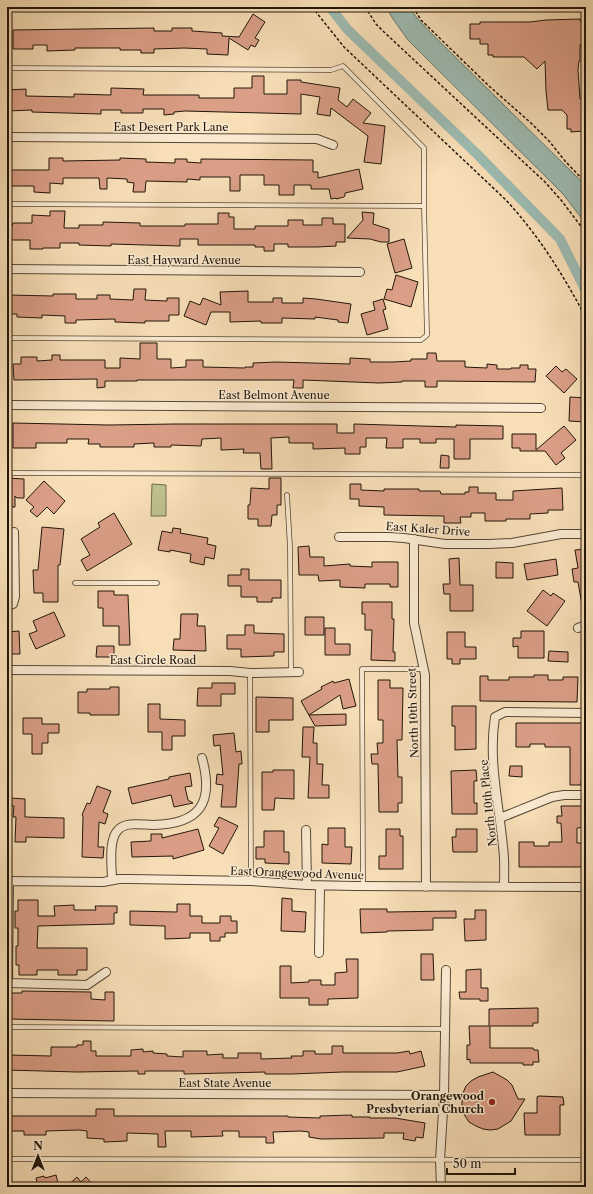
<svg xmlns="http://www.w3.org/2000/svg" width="593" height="1194" font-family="'Libre Caslon Text',serif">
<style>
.green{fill:#bec18e;stroke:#706c4c}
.water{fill:#9dbcb3;stroke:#6b7a6f}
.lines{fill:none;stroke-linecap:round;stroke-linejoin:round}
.canal{stroke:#9dbcb3;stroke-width:10}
.building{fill:#db9f87;stroke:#211609}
.lane-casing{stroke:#574835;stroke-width:5.5}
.street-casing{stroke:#574835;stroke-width:10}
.path{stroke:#211609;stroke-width:1.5;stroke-dasharray:3 2;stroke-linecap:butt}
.lane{stroke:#faead1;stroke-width:4}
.street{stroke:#faead1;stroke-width:8}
.poi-dot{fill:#8f2418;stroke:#faead1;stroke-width:1.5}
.labels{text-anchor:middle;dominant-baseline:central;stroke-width:3;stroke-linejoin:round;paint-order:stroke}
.street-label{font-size:11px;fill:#211609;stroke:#faead1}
.poi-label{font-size:11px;font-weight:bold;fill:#211609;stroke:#faead1;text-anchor:end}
</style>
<rect width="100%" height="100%" fill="#f8dfb8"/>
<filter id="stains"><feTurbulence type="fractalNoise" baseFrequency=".005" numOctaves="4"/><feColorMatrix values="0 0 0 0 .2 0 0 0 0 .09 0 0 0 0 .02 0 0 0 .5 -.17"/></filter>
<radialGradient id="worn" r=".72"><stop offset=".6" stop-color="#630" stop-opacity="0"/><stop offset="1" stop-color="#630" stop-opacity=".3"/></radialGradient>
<path class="green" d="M152,484L166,485V516H151Z"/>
<path class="water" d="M386,7H409L417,18L430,32L583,183L586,187V224L563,194L408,40L393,19Z"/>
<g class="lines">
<path class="canal" d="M330,7L347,29L476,153L560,239L586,291"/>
</g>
<path class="building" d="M253,14L265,22L255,38L259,40L255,47L251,45L248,50L229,38L228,55L207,54V49L184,48L154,49V53H141V50H120V48H75V50L47,51V45H33V49H13V30L154,28V31H172V28H192V31L222,33V36L239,37Z
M580,19V21H586V45H580V61H579L578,70L580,99H586V129H584V131L571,132V129H567V115L562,110H548L546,91L545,61L537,69L524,57H493V55H488V44H480V39H470V24H480V22H530L546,20Z
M252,76H264V94H287V80H301V82L340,88L338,100L347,107L353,99L371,113L363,123L385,126L381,164L364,162L368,136L331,108L330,116L317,114L320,97L301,94V114L185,111L174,112V114L164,115V109H143V113H121V110H101V114L32,112V110L7,111V90L26,89V96L74,97V94L111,95V88L144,89L143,95H199V98H234V88H252Z
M49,158H63V161L120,160V158L146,159V162L175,163V159H187V162L201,163V159L313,160V172H318V178L359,169L363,189L345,193V196L344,197L336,199V198L331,199L329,189H311V185H294V195H279V185H264V175H240V191H230V177H200V180L187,179V182L146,181L145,192H133L134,183L127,182V179L107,178V189H100L99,178H63V184L50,183V193L34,192V186H7V170H49Z
M50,211H65L64,228H79V225H103V222L140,223V226H185V224H218V213H229V217H234V229H255V226H288V220H303V225H322V218H333V224H345V242H336V246L317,247H288V244H274V251H264V247H255V245H198V239H180V246L111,244V246L79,245V243H60V248H43V249H30V240H7V226H12L13,223H32V215L50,216Z
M362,212L374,213L373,224L389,229V242H381L370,239L347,238L363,220Z
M404,239L412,268L395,273L387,244Z
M396,275L418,282L411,307L384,299L387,289L392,290Z
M134,289H146L145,300L167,301V298H179V315H169V321H145V323L115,322V319L76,320V323H65V316L42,315V318L17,317V314H7V295L53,296V294H76V299H97V295H110V299L133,300Z
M248,291V302H273V298H282V303H303V298L316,299L351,304L348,323L338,322V320L315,317V319L282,318V323H261V321L230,322V312H211L206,325L184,316L190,301L200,305L203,298L221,305L220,292Z
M383,299L386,309L383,310L388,329L367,335L361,314L375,310L373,302Z
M140,343H157V359H171V368L186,367V360H203V367L245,368V367H253V363L276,362L350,364V358L370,359V362H393L411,361V359H427V353H436L437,361H465V367L487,368V364L497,365V369H511V368H520V365H528V369H536L535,382L437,381V387H425V381H402V382L379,383L303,380V388H293L294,380H137V381H105V387L97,388V379L14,380L13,364H21V357H37V361L52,360V355H60V360H105V368H120V358L140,359Z
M556,366L562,372L566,369L577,379L564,393L546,376Z
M570,397L586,398V422L569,421Z
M13,423L109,425L174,424H337V433H354V424L456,427V425L503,426V439H470V459H454V439H436V443H420V439H403V448H386L387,438H366V447H360V454H345V448L313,449V443H289V437L271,438L272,469H261L260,453H243L244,449L221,450V438L202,439L201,446L171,445V447H154V443L134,444V447H100V444H88L89,439H67V443H36V448H13Z
M564,426L576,440L561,453L565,458L556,465L545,451H520V448H512V434H536V450Z
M441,455L449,456V468H440Z
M7,478L24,479V498H17L15,496V507H7Z
M269,478H281V505H277V515H272L271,526H258V519H248V505H250L251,488L269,489Z
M44,481L65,501L54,514L47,507L37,517L30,511L34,507L26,500Z
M350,484H361V490L384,491V489H419V491H440L441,494H465V492H469V487H478V493H496V500H513V491L562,488L563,510H548V513L530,514V519H506V521H485V513H471V517H460L461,523H444V516L384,515V507L359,506V499H350Z
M114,513L132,544L87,571L81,560L90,555L81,539L100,527L98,523Z
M42,527L64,529L60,565H58V602H43V593H34L33,570H38Z
M173,528L181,529L180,533L208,538L207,544L216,546L214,559L205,557L204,565L190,562L191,554L170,550V552L158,550L162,531L172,533Z
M309,546L310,557H324V566L350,564V566L372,567V562H398V587H390V584H365V588L340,587V580L319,581L318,575H299L298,547Z
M586,549V604L582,605L578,582H574L572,569L578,568L575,550Z
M459,558L460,585H473V611H450V594H444L443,584H450L449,559Z
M556,559L558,575L527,580L524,564Z
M496,562L513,563V578H496Z
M241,569H249V580H281V598H272V602H257V597H241V586H228V575H241Z
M543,590L551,596L553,593L565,601L547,626L527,611Z
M98,591H114V595H128L130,645H119V626H103V608H98Z
M362,602H392V619H394L393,652H395V661L371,660L372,630H365V614H362Z
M54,612L65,636L36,649L29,634L37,631L33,621Z
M181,614H198L197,626H205L206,651L173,650L174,639H180Z
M305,617H324V635H305Z
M245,625H254V633L284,634V652H274V656L241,657V649H227V635H245Z
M325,628H335V644H350V655H325Z
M19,631L20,654H7V632Z
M521,631H544V658H518V646L513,647V638H521Z
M447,632H465V647H476V659H460V664H452V659H447Z
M97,646H114V657H96Z
M549,651L568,652V662L548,661Z
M534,675H548V680H563V677H578L577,702L480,701V676H488V680H509V677H534Z
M349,679L356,706L343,709L340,695L309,715L346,714V725L315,726L301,701L322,689L321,687L333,681L334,683Z
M378,680H390V688H403L402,740H397L398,777H402V803H398V812H379L378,764H372L371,754H378L377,743H383V720H378Z
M212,683H235V694H221V706H197L198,688H212Z
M110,687H119V715H90V713H78V692H87V689H110Z
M256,697L293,698V720H269V732H256Z
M148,704H160V719L185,720V736H172V750H162V732H148Z
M452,706H476V749L455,750V726H452Z
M23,718H42V724H59V733H48V743H42V754H32V734H23Z
M516,723H582V726H586V781H581V785H570V747H545V744H530V747H516Z
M303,727H314L313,743H317V764H323L322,785H329V798H308L310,757H302Z
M234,733L236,752L241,751L242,764H239L236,807H221L223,785L216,784L217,774L223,775L220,745L214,746L213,735Z
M510,766H522V777L509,776Z
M273,770H294V799L275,798L274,810H262V772H273Z
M476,770L477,781H474V803H477V814H452L451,771Z
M190,773L192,786L185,787L188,800L193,803L174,807L171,795L132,804L128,788L169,779V777Z
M97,786L111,791L103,812L108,814L105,824L99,822L98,847H104L103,858L82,857L83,816L82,815L87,803L90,804Z
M11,798L25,799V817L64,818V838L26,837V842H15L16,817H13L14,806H11Z
M561,806H584L585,827L577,828V843H586V867H519V842H534V846H549V842H562L561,823H557V816H562Z
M219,817L238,826L223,854L209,846L219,828L214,826Z
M328,828H345V847H352L351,864L322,863V844L328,845Z
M198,829L204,850L173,859V856L132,857L131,842L151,841V834H162V838Z
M386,829H400V836H403V869H379V856H386Z
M456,829H477V852H453L452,837H456Z
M264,831H284V852H289V864L265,863V859H256V847H264Z
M282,898L292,899V911L306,912L305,932L281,931Z
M18,900H38V916H55L54,906L74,905V910H96L95,906H117V913H114V924L38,926L37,948H87V970H77V975H58V970H37V975H19V965H16V946H18V928H15V911H18Z
M177,904H190V916H202V923H220V916H231V921H237V933H225V937H220V941H210V933H190V938L165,939V926L130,925V911L177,912Z
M360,909H387V912L456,911V918H433V930L387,931V932L361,933Z
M475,910H486V940L465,941L464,919H475Z
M421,954H433L434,980H421Z
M346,959H358V998L328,999V1005H309V998H280V966H291V983L309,982V980H321V985H335V973L347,972Z
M481,969V988H488V1001H480V999H460L459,992H466V970Z
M22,991L91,992V999L105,1000V992H114V1021L7,1019V993H22Z
M538,1008V1023H533V1026H490V1048H533L534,1050H538L539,1062H533V1065H523V1063H470V1059L467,1060V1045H470L469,1026H489V1009Z
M83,1041H91V1051H96V1056H131V1050L143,1049V1052L153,1051V1053L167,1054V1056L183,1057V1051H207V1055L223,1054V1058H238V1053H261V1059L292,1058L291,1056H303V1051H315V1054H332V1046H343V1053H397L409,1051L410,1054L421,1051L425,1066L397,1072H343L292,1074H265V1072L184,1074V1071H145V1074H138V1071L77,1072L7,1070V1055L51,1056V1047H77V1045H83Z
M493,1072L507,1080L512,1085L518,1099H525L511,1121L498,1129L490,1130L483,1129L476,1126L469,1122L465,1116L462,1108V1101L463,1093L466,1086L471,1081L478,1077Z
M539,1096L563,1097L564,1105H560V1135H525L524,1113H537V1097Z
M96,1109H114V1116H288V1117L320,1118V1116L352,1115V1117H370V1118H395L425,1123L423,1138L416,1137L415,1141L403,1139L404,1133H384V1138L321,1139L309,1137V1132L300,1131L273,1132L274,1143H266V1137H239V1131H222L223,1136L191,1137V1131H165L166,1147H158V1134L127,1133V1141L104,1142V1139L87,1138V1131L79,1130L46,1131V1135H24V1131H7V1116H96Z
M56,1175L59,1187H38L36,1178L44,1176L45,1178Z
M77,1177L81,1182L86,1177L95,1187H66Z"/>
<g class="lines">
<defs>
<path id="lane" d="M7,68L331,70L343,66L424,148V206L427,335L421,340L7,338
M7,204L424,206
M7,473L586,475
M287,495L290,547L291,672
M75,583H157
M250,673L251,881
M363,886L362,669H424
M7,1027L445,1029
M7,1159L586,1160"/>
<path id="street" d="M7,7H202
M7,137L317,139L333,145
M7,269L360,272
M7,405L541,408
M339,537H389L404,538L445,544H489L512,543L561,534H586
M414,539V623L425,675L426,887
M7,605L13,604L15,597L14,532
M578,628L586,625
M7,670L230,671L250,673L299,672
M500,818L552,797L564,795H586
M306,830L307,885
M112,880C112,867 108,840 118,830C126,821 142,825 153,825C201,824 214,802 202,758
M7,881L103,882L119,879H129L251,881L307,885L355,886L586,887
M504,887C504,874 505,860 503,847C499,804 488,760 495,717L505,712L586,713
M319,953L320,886
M7,983L87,985L106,972
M8,983L9,881
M7,1093L444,1095
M441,1187L440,1160L444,1095L446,970"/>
</defs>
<use href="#lane" class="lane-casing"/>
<use href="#street" class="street-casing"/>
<path class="path" d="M312,7L344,47L506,200C539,236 564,276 586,318
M365,7L376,24L384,32L545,182L561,200L586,233
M413,7L421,20L489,86L531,123L550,142L565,161L586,183"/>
<use href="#lane" class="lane"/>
<use href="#street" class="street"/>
</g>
<circle class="poi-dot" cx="492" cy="1102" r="4"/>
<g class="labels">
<g class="street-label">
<text x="171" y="127">East Desert Park Lane</text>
<text x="184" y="260">East Hayward Avenue</text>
<text x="274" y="395">East Belmont Avenue</text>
<text transform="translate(428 529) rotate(4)">East Kaler Drive</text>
<text x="153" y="660">East Circle Road</text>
<text transform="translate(413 713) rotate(-92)">North 10th Street</text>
<text transform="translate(488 803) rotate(-96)">North 10th Place</text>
<text transform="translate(297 873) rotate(2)">East Orangewood Avenue</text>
<text x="225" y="1083">East State Avenue</text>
</g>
<g class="poi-label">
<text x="484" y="1096">Orangewood<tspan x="484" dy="13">Presbyterian Church</tspan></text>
</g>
</g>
<rect width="593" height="1194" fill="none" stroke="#f8dfb8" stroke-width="24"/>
<rect x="8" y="8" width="577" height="1178" fill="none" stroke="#211609" stroke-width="2"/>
<rect x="12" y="12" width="569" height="1170" fill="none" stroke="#211609"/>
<g transform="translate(38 1156)" stroke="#faead1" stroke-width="3" paint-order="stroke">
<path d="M0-3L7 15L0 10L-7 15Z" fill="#211609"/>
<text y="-6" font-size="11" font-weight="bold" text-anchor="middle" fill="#211609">N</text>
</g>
<path d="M447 1168v6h68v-6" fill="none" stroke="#211609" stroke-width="2"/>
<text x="453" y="1168" font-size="12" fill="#211609" stroke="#faead1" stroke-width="3" paint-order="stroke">50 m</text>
<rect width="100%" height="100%" filter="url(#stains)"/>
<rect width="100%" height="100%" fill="url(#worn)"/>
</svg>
